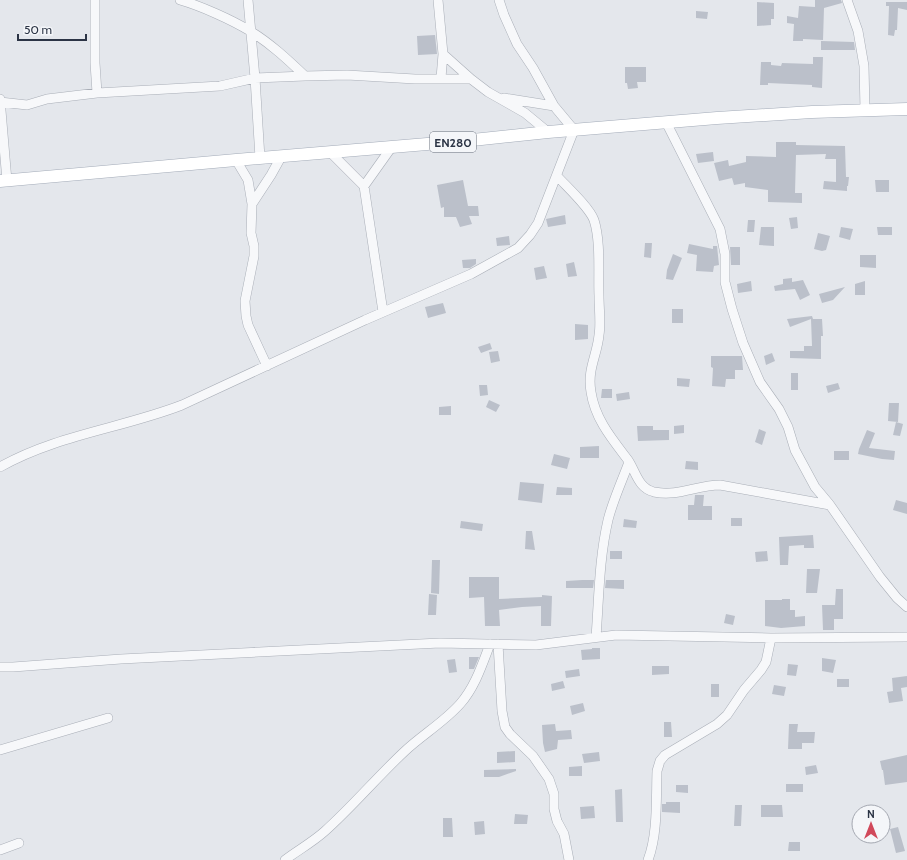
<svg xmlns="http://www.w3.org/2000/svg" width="907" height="860" font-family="Cabin,sans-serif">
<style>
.building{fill:#bbc0ca}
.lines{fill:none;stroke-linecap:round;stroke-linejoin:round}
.minor-casing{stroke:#a9aeb7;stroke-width:10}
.major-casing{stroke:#a3abb8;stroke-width:13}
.minor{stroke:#f7f8fa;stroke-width:9}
.major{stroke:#fff;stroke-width:12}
.labels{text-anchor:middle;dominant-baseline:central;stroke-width:4;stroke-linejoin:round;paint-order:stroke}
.shield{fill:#f4f6f9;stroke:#676e7b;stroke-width:1}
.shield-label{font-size:12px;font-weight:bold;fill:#2b3445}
</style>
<rect width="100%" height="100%" fill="#e4e7ec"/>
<path class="building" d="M815,0H841L842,3L824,8L823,40L803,39V41H793L794,24L787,23V16L798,18L799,6L815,7Z
M757,2L774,3V19H771V25L757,26Z
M886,2H907V10L898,8L897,30H895L894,36L888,35L889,6H886Z
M696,11L708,12L707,19L696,18Z
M435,35L437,54L418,55L417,36Z
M821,41L854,42L855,50H821Z
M813,57H823L822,88L812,87V85L768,83V85H760L761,62H771V65L781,66L782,63L813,64Z
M625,67H646V82H637L638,88L628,89L627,83H625Z
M776,142H796V145L845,146L846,177H849L848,186H847V191L823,189L824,181L836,182V159H825L826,154L796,155L795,193H802V203L768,202V190L745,187V183L734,185L732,178L719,181L714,163L728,160L729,166L746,162V156L776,157Z
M713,152L714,161L698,163L696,154Z
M463,180L468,206H478L479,216H469L472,224L460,227L456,217H444V207L441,208L437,185Z
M875,180H889V192H876Z
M565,215L566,224L548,227L546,219Z
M797,217L798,228L791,229L789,218Z
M748,220H755L754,232H747Z
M761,227H774V246L759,245Z
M841,227L853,229L850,240L839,237Z
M877,227H892V235H878Z
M818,233L830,236L826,250L822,251L814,249Z
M509,236L510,245L497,246L496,238Z
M645,243H652L651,258L644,257Z
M689,244L713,249V246H717L719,265L714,266L713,272L696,271L697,255L687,253Z
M730,247H740V265H731Z
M673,254L682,258L673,280L666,279L667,270Z
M860,255H876V268L860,267Z
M476,259V264L470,268H463L462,260Z
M574,262L577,276L568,277L566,264Z
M544,266L547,278L536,280L534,268Z
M792,278V282L803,280L810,295L800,300L795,289L775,291L774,286L783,284V279Z
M751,281L752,291L738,293L737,284Z
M865,281V295H855V284Z
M845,287L833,300L822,303L819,294Z
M443,303L446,313L428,318L425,307Z
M672,309H683V323H672Z
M812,316L813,319H811H822L823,336H821V359L790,358V351H804V346H812L811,319L790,327L787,319Z
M575,324L588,325V339L575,340Z
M490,343L492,349L481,353L478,347Z
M498,351L500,361L491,363L489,352Z
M772,353L775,361L766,365L764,356Z
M711,356H742L743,370H735V379H726L725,387L712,386L713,368L711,367Z
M791,373H798V390H791Z
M677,378L690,379L689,387L677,386Z
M838,383L840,389L828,393L826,386Z
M479,385H487L488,395L480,396Z
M602,389H612V398H601Z
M629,392L630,399L617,401L616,394Z
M489,400L500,405L496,412L486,407Z
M889,403H899L898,422L888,421Z
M451,406V415H439V407Z
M896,422L903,424L900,436L893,435Z
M684,425V433L674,434V426Z
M637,426H653V430H669V440L638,441Z
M759,429L766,432L762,445L755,442Z
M867,430L875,433L869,448L895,451L894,460L882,459L858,454L859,449Z
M599,446V458H580V447Z
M834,451H849V460H834Z
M554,454L570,458L567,469L551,465Z
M686,461L698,462V470L685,469Z
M520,482L544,484L542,503L518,500Z
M557,487L572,488V495H556Z
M695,495H704L703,506H712V520H688V505H694Z
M896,500L907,503V514L893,510Z
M731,518H742V526H731Z
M624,519L637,521L636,528L623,527Z
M461,521L483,524L482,531L460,528Z
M526,531H532L535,550L525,549Z
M813,535L814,548H804V545L789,546L788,565H780L779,537Z
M610,551H622V559H610Z
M767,551L768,561L756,562L755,552Z
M432,560H440L439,594L431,593Z
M807,569H820L817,593H806Z
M469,577H499V599L542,597V595L552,596L551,626H541V606L522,607L499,610L500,626H485L484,597L469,598Z
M582,580H594L593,588H566V581Z
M606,580H624V589L605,588Z
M836,589H843V619H834V630H823L822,605H835Z
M429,594L437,595L436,615H428Z
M782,599H790V610H795V617L805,616V626L781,628L765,626V600H782Z
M726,614L735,616L733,625L724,623Z
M592,648H600V659L582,660L581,650L592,649Z
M469,657H479L474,669H469Z
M822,658L836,660L833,673L822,671Z
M455,659L457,672L449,673L447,660Z
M788,664L798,665L796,676L787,675Z
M652,666H669V674L652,675Z
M579,669L580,676L566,678L565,671Z
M907,676V687L901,688L903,701L889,703L887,692L893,691L892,678Z
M837,679H849V687H837Z
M563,681L565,688L552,691L551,684Z
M711,684H719V697H711Z
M774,685L786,687L784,696L772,694Z
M583,703L585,711L572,715L570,706Z
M664,722H671L672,737H664Z
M555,724L556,731L571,730L572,739L558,740L557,749L545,752L543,743L542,725Z
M789,724H798L797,732H815L814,743H802V749H788Z
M515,751V762L497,763V752Z
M599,752L600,761L584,763L582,754Z
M907,755V782L885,785L883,770H882L880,761Z
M816,765L818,773L806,775L805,767Z
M582,766V776H569V767Z
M516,769V771L499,777H484V770Z
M786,784H803V792H786Z
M676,785H688V793L676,792Z
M622,789L623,822H616L615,790Z
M666,802H680V813L662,812V804H666Z
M735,805H742L741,826H734Z
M761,805H782L783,817H761Z
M594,806L595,818L581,819L580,807Z
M515,814L528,815L527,824H514Z
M443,818H452L453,837H443Z
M484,821L485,834L475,835L474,822Z
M898,827L905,851L896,853L890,829Z
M789,842H800V851H788Z"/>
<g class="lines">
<defs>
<path id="minor" d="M95,0V63L97,93
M180,0C201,6 232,20 250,31C270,43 288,60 305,76
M248,0L255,78L260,158
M438,0L443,54L441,78
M847,0L858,31L864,66L865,110
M443,54L471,79
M504,98L554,106
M0,99L7,181
M0,102L27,105L47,99L97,93L220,86L255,78L305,76L347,75L415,79H471L488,92L511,105L525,113L548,132
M666,122L720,229L725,254V282L732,309L743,343L760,382L779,409L788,427L795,450L815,487L830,505L880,577L897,598L907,607
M331,153L364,186L383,312
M236,160L248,180L252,204L251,233L254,246V256L245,301L246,316L248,325L267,366
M557,176C567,187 589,207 594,220C601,242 598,273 599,296C599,309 601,323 599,335C597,356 587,369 591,392C595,419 612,439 628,460C636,472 638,488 654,492C678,497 697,485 720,485L830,505
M364,186L391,148
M252,204L271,175L281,157
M0,467C56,435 123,428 182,405L365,320L471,274L518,248L530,235L538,223L574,130L554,106L533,68L517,44L504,15L499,0
M596,637C599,598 599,559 608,520C613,500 622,481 629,462
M498,644L502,711L505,727L510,734L533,756L549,779L554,794V809L557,821L564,834L569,860
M0,667H13L121,659L440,643L536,645L616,635L771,638L907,637
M0,750L108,718
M0,850L19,843
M285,860C298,850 313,842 325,831C353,806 377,777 405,751C422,735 444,722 460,704C475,687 482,665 490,644
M648,860C658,834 656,799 657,771L660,761L665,755L717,724L727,715L744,690L761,670L766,662L771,638"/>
<path id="major" d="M0,181L236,160L463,141L548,132L717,118L812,112L907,109"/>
</defs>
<use href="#minor" class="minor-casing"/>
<use href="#major" class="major-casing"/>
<use href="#minor" class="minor"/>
<use href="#major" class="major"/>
</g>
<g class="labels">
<rect class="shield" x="430" y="132" width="46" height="20" rx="3"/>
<g class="shield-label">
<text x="453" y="142">EN280</text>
</g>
</g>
<g transform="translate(871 824)"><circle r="19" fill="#f4f6f9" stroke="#a4a8b1"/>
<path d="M0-3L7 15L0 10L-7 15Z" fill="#d1495b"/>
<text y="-6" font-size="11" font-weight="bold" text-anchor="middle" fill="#2b3445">N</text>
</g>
<path d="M18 34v6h68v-6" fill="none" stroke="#2b3445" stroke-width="2"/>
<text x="24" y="34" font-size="12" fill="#2b3445" stroke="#f4f6f9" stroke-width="3" paint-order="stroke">50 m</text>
</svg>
